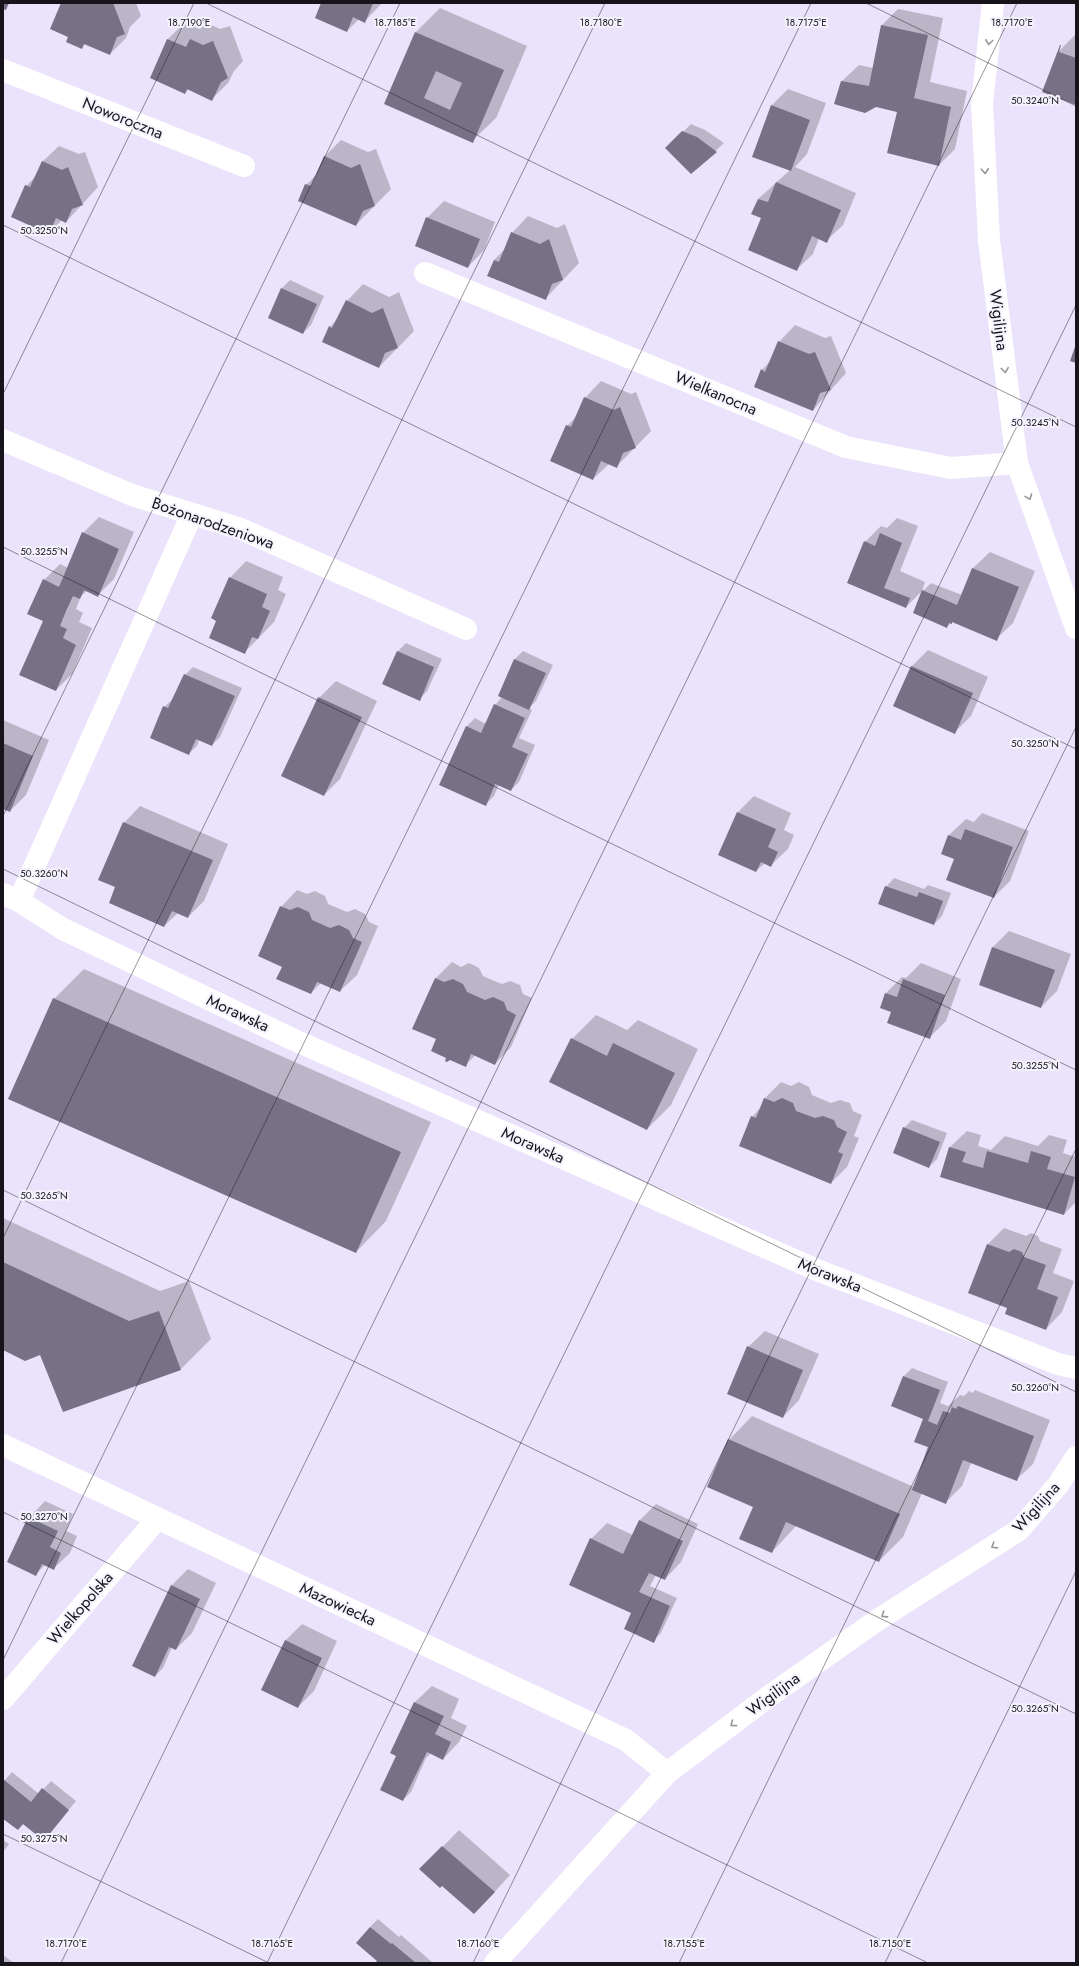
<svg xmlns="http://www.w3.org/2000/svg" width="1079" height="1966" font-family="Jost,sans-serif">
<style>
.shadow{fill:#0003}
.building{fill:#777186;fill-rule:evenodd}
.lines{fill:none;stroke-linecap:round;stroke-linejoin:round}
.minor{stroke:#fff;stroke-width:22}
.oneway{stroke:#969598}
.ticks{fill:none;stroke:#16131b;stroke-width:1;stroke-opacity:0.45}
.labels{text-anchor:middle;dominant-baseline:central;stroke-width:4;stroke-linejoin:round;paint-order:stroke}
.street-label{font-size:16px;fill:#16131b;stroke:#f5f3fd}
.ticks-label{font-size:10px;text-anchor:middle;fill:#16131b;stroke:#f5f3fd;stroke-width:4;stroke-linejoin:round;paint-order:stroke}
</style>
<rect width="100%" height="100%" fill="#eae3fb"/>
<path class="shadow" d="M62,3H136L141,16L130,27L126,38L110,54L85,44L82,47L69,36Z
M323,3H382L365,21L359,19L347,31Z
M440,8L527,46L496,118L472,141L385,103L416,32Z
M898,9L943,18L930,82L967,91L955,149L939,165L898,111L875,106L835,103L842,81L859,65L873,68L882,25Z
M184,23L200,29L207,23L220,29L230,26L243,61L234,71L228,83L212,99L189,89L185,93L151,78L168,39Z
M1075,35L1076,36V104L1058,52Z
M788,89L826,103L807,154L795,167L856,193L843,225L826,241L819,238L813,254L796,270L762,218L758,199L790,170L772,105Z
M691,124L705,130L724,143L691,173L667,148Z
M341,140L368,152L376,149L391,189L356,225L306,185L317,174L325,156Z
M59,146L79,154L85,152L98,187L66,222L62,220L49,233L26,186L37,175L42,162Z
M444,201L495,222L484,250L468,267L427,218Z
M528,216L557,228L565,224L579,263L545,299L489,275L494,260L505,249L512,233Z
M290,280L324,296L311,325L303,333L269,317L282,288Z
M363,284L389,297L399,292L414,331L379,367L330,327L338,318L347,301Z
M795,325L825,338L831,336L846,373L813,410L762,370L771,360L779,342Z
M601,381L631,394L636,392L651,431L616,467L609,464L593,479L567,426L577,416L585,398Z
M99,517L134,532L114,579L98,595L87,591L81,596L76,609L83,613L79,622L92,628L72,674L56,690L45,621L44,580L60,564L68,568L83,533Z
M897,518L918,526L900,571L925,582L922,591L906,607L848,583L865,542L881,526L887,528Z
M990,552L1035,571L1013,623L996,639L953,621L946,627L923,591L931,583L962,595L973,568Z
M246,561L283,577L278,590L286,594L274,622L244,653L218,620L230,578Z
M406,643L442,659L427,691L419,700L384,683L398,651Z
M928,650L988,677L971,716L955,732L894,705L912,666Z
M523,651L553,665L536,701L529,708L532,710L519,738L535,745L519,782L511,790L499,784L494,796L486,804L467,726L475,718L486,724L495,705L502,697L499,696L515,659Z
M193,667L242,688L220,737L212,745L199,740L197,746L188,754L164,707L173,699L185,675Z
M336,681L377,701L340,779L324,795L319,698Z
M3,720L49,740L26,795L10,811L3,808Z
M754,796L791,813L784,830L794,835L788,849L771,865L765,863L756,871L738,812Z
M140,806L228,844L204,901L188,917L178,913L164,926L117,887L124,823Z
M982,813L1029,831L1010,881L994,897L955,859L943,854L949,835L966,819L974,822Z
M894,878L924,889L928,885L951,893L942,916L934,924L886,887Z
M297,890L307,894L315,891L325,896L328,904L347,912L355,909L365,914L369,922L378,926L357,975L340,991L321,983L311,993L283,966L281,907Z
M1009,931L1071,954L1057,991L1041,1007L980,984L993,947Z
M452,962L461,967L469,963L479,968L483,976L492,980L502,984L510,981L520,985L523,994L532,998L511,1047L495,1064L476,1055L465,1065L448,1057L438,1038L435,979Z
M921,963L961,979L946,1021L929,1038L892,1012L886,993L902,977L906,978Z
M84,969L431,1122L386,1221L356,1252L54,999Z
M596,1015L627,1030L638,1020L698,1049L671,1105L647,1129L572,1039Z
M781,1082L791,1086L799,1082L809,1087L812,1095L831,1103L840,1100L850,1103L853,1111L862,1115L854,1136L859,1138L847,1167L831,1183L752,1117L761,1107L765,1098Z
M912,1120L947,1133L937,1159L929,1167L904,1128Z
M967,1131L981,1135L978,1146L991,1150L1005,1136L1038,1146L1049,1135L1067,1140L1063,1153L1076,1157V1202L1064,1214L941,1176L950,1147Z
M3,1218L160,1291L189,1281L211,1339L181,1369L63,1411L41,1354L3,1349Z
M1004,1228L1026,1236L1031,1233L1038,1236L1040,1241L1062,1249L1053,1273L1074,1281L1062,1312L1046,1329L1008,1307L970,1293L988,1244Z
M765,1331L819,1354L799,1400L783,1417L748,1347Z
M912,1368L948,1382L940,1403L948,1406L960,1395L964,1396L969,1391L973,1393L975,1390L1050,1420L1033,1464L1016,1480L971,1463L962,1486L946,1502L922,1493L903,1537L879,1561L797,1525L772,1552L729,1440L752,1416L914,1487L930,1447L923,1419L904,1376Z
M45,1501L73,1514L66,1531L77,1536L70,1553L53,1569L45,1565L36,1574L29,1518Z
M656,1504L698,1524L681,1562L665,1579L656,1575L650,1586L677,1598L661,1633L653,1641L633,1613L591,1539L607,1523L633,1535L640,1520Z
M188,1569L216,1583L192,1633L176,1649L172,1647L163,1668L155,1676L172,1585Z
M302,1624L337,1641L314,1691L298,1707L262,1690L286,1640Z
M432,1686L459,1699L451,1718L467,1726L459,1742L443,1759L431,1753L426,1758L411,1792L403,1800L397,1756L391,1753L415,1702Z
M12,1772L39,1794L51,1781L76,1801L44,1840L23,1824L3,1817V1782Z
M459,1830L510,1875L490,1897L442,1884L421,1869Z
M3,1840L9,1844L3,1852Z
M378,1919L399,1937L401,1935L432,1962L376,1963L378,1961L370,1927Z
M3,1955L14,1963H3Z"/>
<path class="building" d="M3,3H9L6,10L3,9Z
M61,3H113L125,34L117,37L110,55L84,44L82,49L66,42L68,37L50,29Z
M321,3H373L365,23L353,17L347,32L315,18Z
M881,25L928,35L914,98L951,107L939,166L887,153L897,112L876,107L865,113L834,104L841,81L869,86Z
M415,32L504,70L473,143L384,104ZM436,71L462,83L450,110L424,98Z
M167,39L186,47L190,39L203,45L213,41L228,78L221,82L212,101L187,89L185,94L150,78Z
M1060,45H1061L1059,52L1076,58V105L1042,92Z
M771,105L810,120L791,171L752,157Z
M682,131L697,137L717,152L691,174L665,148Z
M324,156L351,168L360,164L375,206L363,211L356,226L298,201L305,184L311,186Z
M42,161L62,170L68,167L83,205L72,209L66,223L56,218L49,234L11,217L25,185L30,187Z
M776,182L841,210L827,243L812,236L797,271L748,250L761,218L751,214L758,199L768,202Z
M426,217L480,239L468,268L415,246Z
M511,232L540,244L549,239L563,280L552,284L546,300L487,276L494,260L499,262Z
M281,288L317,304L303,334L268,318Z
M346,300L372,313L383,308L398,348L385,353L379,368L322,342L329,326L332,328Z
M778,341L809,354L815,352L831,390L820,393L813,411L754,387L761,369L765,372Z
M1076,344V363L1070,361Z
M584,397L614,410L620,407L636,448L623,453L617,468L601,461L593,480L550,461L566,425L571,427Z
M82,532L119,549L98,597L84,590L80,599L73,596L66,611L60,626L67,629L63,638L76,645L56,691L19,675L43,621L27,614L43,579L59,587Z
M880,533L902,543L884,588L910,598L906,608L847,583L864,541L875,546Z
M972,568L1019,587L997,641L952,622V624L949,623L947,628L913,613L922,590L957,605Z
M229,577L267,594L262,607L270,611L258,639L252,637L245,654L209,638L216,621L211,618Z
M397,651L434,667L420,701L382,684Z
M514,659L546,673L529,710L498,696Z
M911,666L973,693L955,734L893,706Z
M184,674L235,696L212,746L196,739L189,755L150,738L163,706L168,708Z
M318,697L362,717L324,796L281,776Z
M494,704L525,718L512,747L528,754L511,791L495,784L486,806L439,785L466,726L481,733Z
M3,743L33,756L10,812L3,809Z
M737,812L776,829L768,847L778,852L771,867L761,862L756,872L718,855Z
M123,822L213,860L188,918L172,911L164,927L109,903L115,887L98,880Z
M965,829L1013,847L994,898L946,880L954,859L941,854L948,835L961,840Z
M885,886L917,897L919,892L943,901L934,925L878,904Z
M280,906L290,910L298,907L309,912L312,920L330,928L339,925L349,930L353,938L362,942L340,992L317,982L311,994L276,979L282,967L258,956Z
M992,947L1055,970L1041,1008L979,985Z
M435,978L444,982L453,979L463,984L467,992L485,1000L493,997L504,1002L507,1010L516,1015L495,1065L471,1054L466,1067L450,1060L447,1062L445,1061L446,1058L431,1051L436,1039L412,1029Z
M903,979L945,995L930,1039L887,1023L891,1012L880,1008L885,993L897,997Z
M53,998L401,1152L356,1253L8,1099Z
M571,1038L607,1056L613,1043L675,1073L647,1130L549,1082Z
M764,1098L774,1102L782,1098L793,1103L796,1111L815,1118L823,1116L834,1120L837,1127L847,1132L838,1152L843,1154L831,1184L739,1146L751,1116L756,1118Z
M903,1127L940,1142L929,1168L893,1153Z
M949,1147L966,1152L962,1162L983,1168L987,1151L1028,1163L1031,1151L1051,1157L1047,1169L1075,1177L1064,1215L940,1177Z
M987,1244L1009,1252L1014,1249L1022,1252L1024,1257L1046,1265L1037,1289L1058,1297L1046,1330L1005,1314L1007,1308L968,1293Z
M3,1262L129,1321L159,1311L181,1370L63,1412L40,1355L25,1361L3,1350Z
M747,1346L803,1370L783,1418L727,1394Z
M903,1376L940,1390L928,1421L937,1425L943,1411L950,1413L952,1407L956,1409L958,1406L1034,1436L1017,1481L963,1460L946,1504L912,1490L928,1447L914,1442L923,1419L891,1406Z
M728,1439L900,1514L879,1562L786,1522L772,1553L739,1539L753,1507L707,1487Z
M28,1517L58,1531L50,1547L61,1553L54,1570L42,1564L36,1576L7,1562Z
M639,1520L683,1541L665,1580L649,1573L639,1592L670,1606L654,1643L624,1629L631,1613L569,1585L590,1538L623,1554Z
M171,1585L200,1599L176,1650L169,1647L155,1677L132,1666Z
M285,1640L322,1658L298,1708L261,1690Z
M414,1702L444,1716L435,1734L451,1742L443,1760L427,1752L403,1801L380,1790L396,1756L390,1753Z
M3,1779L31,1802L42,1788L69,1810L44,1841L23,1824L18,1830L3,1819Z
M442,1846L495,1892L474,1914L442,1886L440,1888L419,1869Z
M370,1927L391,1944L392,1943L416,1963H375L377,1961L356,1943Z"/>
<g class="lines">
<path class="minor" d="M993,3L982,104L989,240L1017,463L1076,628
M3,70L244,166
M425,273L846,447L951,468L1017,463
M3,440L132,495L241,529L466,629
M3,894L19,901L63,929L292,1039L817,1270L1058,1364L1076,1368
M19,901L192,514
M3,1445L626,1740L667,1773
M3,1699L158,1518
M495,1963L667,1773L768,1697L879,1619L1019,1530L1058,1485L1076,1457"/>
</g>
<defs><path id="oneway-chevron" d="M-2-3.5L2.5 0L-2 3.5" fill="none" stroke-width="1.6" stroke-linecap="round" stroke-linejoin="round"/></defs>
<g class="oneway">
<use href="#oneway-chevron" transform="translate(989 42) rotate(97)"/>
<use href="#oneway-chevron" transform="translate(985 171) rotate(87)"/>
<use href="#oneway-chevron" transform="translate(1005 370) rotate(83)"/>
<use href="#oneway-chevron" transform="translate(1029 497) rotate(70)"/>
<use href="#oneway-chevron" transform="translate(994 1546) rotate(148)"/>
<use href="#oneway-chevron" transform="translate(884 1615) rotate(147)"/>
<use href="#oneway-chevron" transform="translate(733 1724) rotate(143)"/>
</g>
<path class="ticks" d="M206,3L1076,427M866,3L1076,106M3,225L1076,749M3,394L194,3M3,547L1076,1070M3,816L400,3M3,869L1076,1392M3,1190L1076,1714M3,1238L605,3M3,1512L928,1963M3,1660L811,3M3,1834L269,1963M61,1963L1017,3M267,1963L1076,305M473,1963L1076,727M679,1963L1076,1149M885,1963L1076,1571"/>
<g class="labels">
<g class="street-label">
<text transform="translate(123 118) rotate(22)">Noworoczna</text>
<text transform="translate(999 320) rotate(83)">Wigilijna</text>
<text transform="translate(716 393) rotate(23)">Wielkanocna</text>
<text transform="translate(213 523) rotate(19)">Bożonarodzeniowa</text>
<text transform="translate(238 1013) rotate(25)">Morawska</text>
<text transform="translate(533 1145) rotate(24)">Morawska</text>
<text transform="translate(830 1275) rotate(22)">Morawska</text>
<text transform="translate(1036 1507) rotate(-48)">Wigilijna</text>
<text transform="translate(338 1604) rotate(25)">Mazowiecka</text>
<text transform="translate(80 1608) rotate(-49)">Wielkopolska</text>
<text transform="translate(773 1694) rotate(-36)">Wigilijna</text>
</g>
</g>
<g class="ticks-label">
<text x="189" y="26">18.7190°E</text>
<text x="395" y="26">18.7185°E</text>
<text x="601" y="26">18.7180°E</text>
<text x="806" y="26">18.7175°E</text>
<text x="1012" y="26">18.7170°E</text>
<text x="1035" y="104">50.3240°N</text>
<text x="44" y="234">50.3250°N</text>
<text x="1035" y="426">50.3245°N</text>
<text x="44" y="555">50.3255°N</text>
<text x="1035" y="747">50.3250°N</text>
<text x="44" y="877">50.3260°N</text>
<text x="1035" y="1069">50.3255°N</text>
<text x="44" y="1199">50.3265°N</text>
<text x="1035" y="1391">50.3260°N</text>
<text x="44" y="1520">50.3270°N</text>
<text x="1035" y="1712">50.3265°N</text>
<text x="44" y="1842">50.3275°N</text>
<text x="66" y="1947">18.7170°E</text>
<text x="272" y="1947">18.7165°E</text>
<text x="478" y="1947">18.7160°E</text>
<text x="684" y="1947">18.7155°E</text>
<text x="890" y="1947">18.7150°E</text>
</g>
<rect width="1079" height="1966" fill="none" stroke="#16131b" stroke-width="8"/>
</svg>
